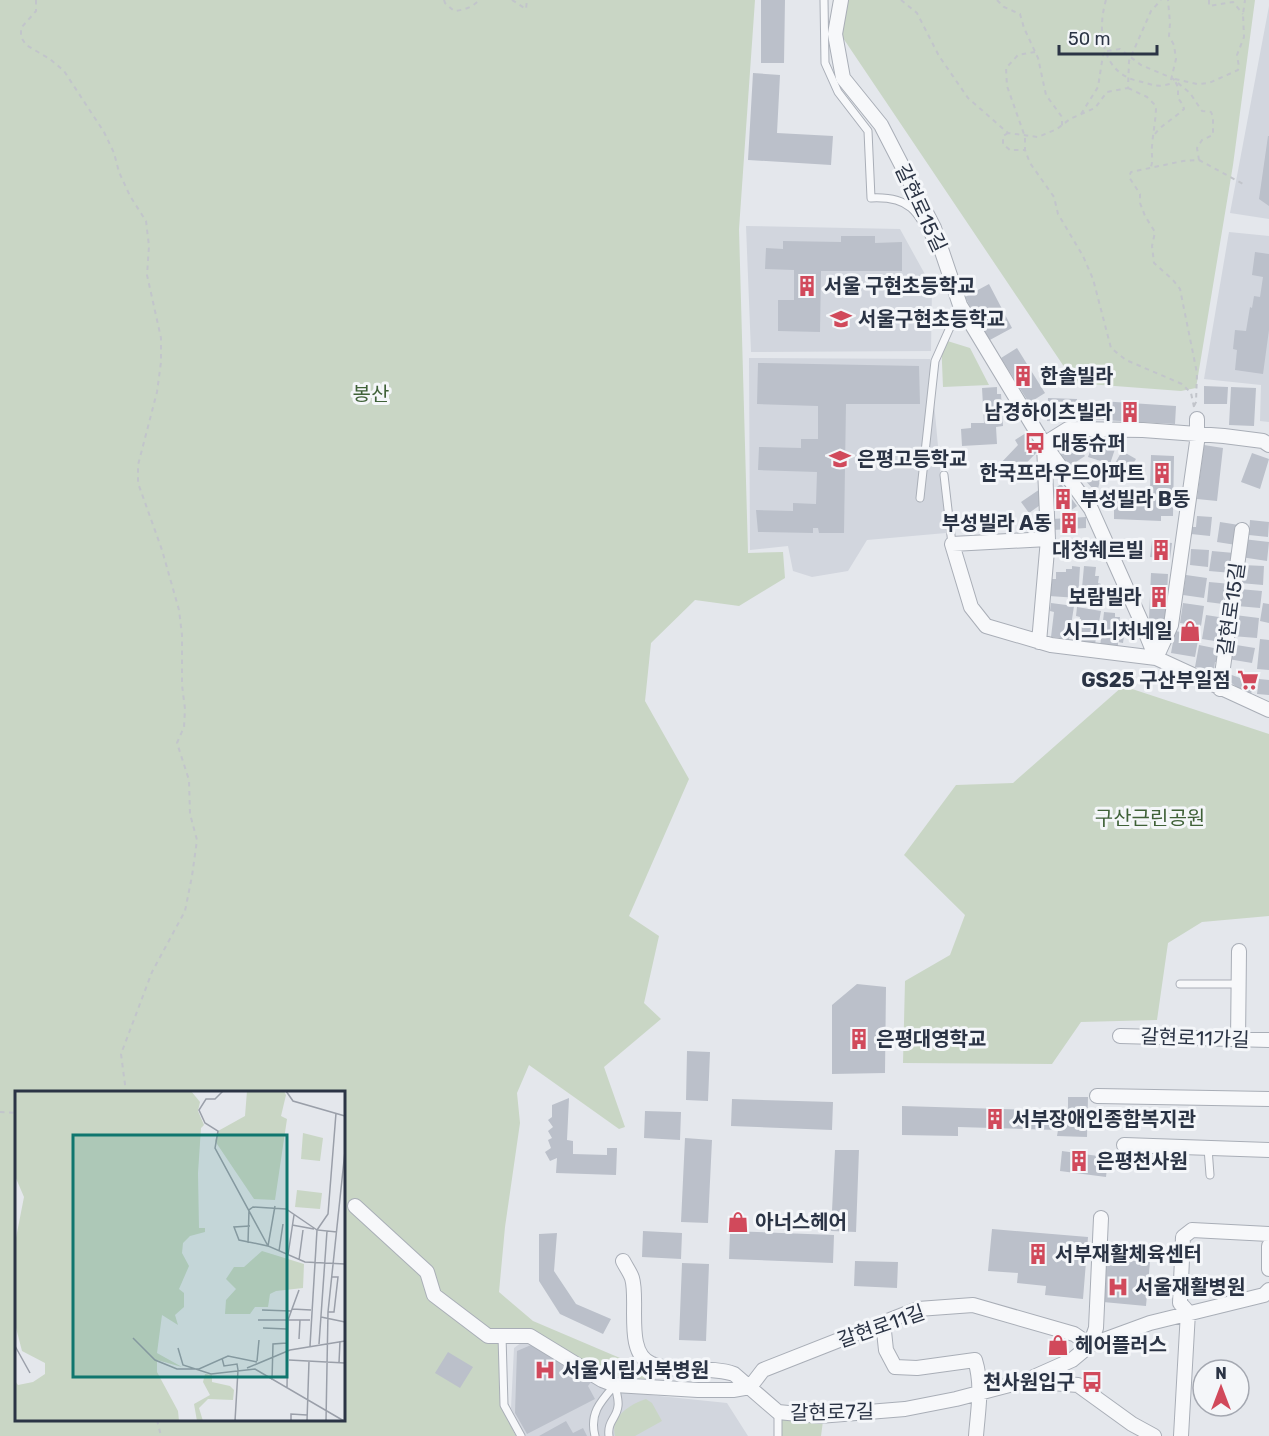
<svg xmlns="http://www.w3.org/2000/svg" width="1269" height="1436" font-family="Rubik,'Noto Sans KR',sans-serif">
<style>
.built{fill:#d2d6de}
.green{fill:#c9d6c5;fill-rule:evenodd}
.building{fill:#bbc0ca}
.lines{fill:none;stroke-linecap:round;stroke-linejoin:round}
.service-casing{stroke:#a9aeb7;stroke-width:9}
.minor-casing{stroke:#a9aeb7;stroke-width:16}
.path{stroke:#c2c5cb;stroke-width:2;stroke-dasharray:4.5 4.5;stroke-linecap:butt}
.service{stroke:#f7f8fa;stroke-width:7}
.minor{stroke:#f7f8fa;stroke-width:14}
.labels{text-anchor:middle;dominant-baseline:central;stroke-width:6;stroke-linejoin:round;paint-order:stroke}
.street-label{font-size:20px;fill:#2b3445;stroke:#f4f6f9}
.poi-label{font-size:20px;font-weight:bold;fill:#2b3445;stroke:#f4f6f9;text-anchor:start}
.park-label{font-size:20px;fill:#3f6138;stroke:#f4f6f9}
.inset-road{fill:none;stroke:#9a9fa9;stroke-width:1.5}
.view{fill:#0f766e;fill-opacity:0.15;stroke:#0f766e;stroke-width:3}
.inset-edge{fill:none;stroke:#2b3445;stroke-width:3}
</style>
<rect width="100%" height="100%" fill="#e4e7ec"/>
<path class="built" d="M1269,6V219L1230,213Z
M746,226L900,229L932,287L931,351L751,352Z
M1229,232L1269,236V422L1260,421L1261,385L1204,379Z
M749,358L930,359L946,533L867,540L848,571L812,577L793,571L788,546L750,550Z
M526,1339L611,1391L727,1403L748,1436H525L511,1408L514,1348Z"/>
<path class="green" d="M0,0H755L739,229L748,553L783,552L785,578L739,606L695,600L651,643L645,701L689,779L629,916L659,936L644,1003L661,1019L604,1067L625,1127L619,1129L529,1065L517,1093L520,1123L505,1227L499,1292L533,1321L620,1358L646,1379L601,1375L529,1331L499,1342L500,1405L516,1436H0ZM16,1092H344V1420H16Z
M848,0H1255L1233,165L1196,388L1181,391L1075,383L841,35Z
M941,339L970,348L989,385L943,387Z
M1123,686L1269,734V916L1202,922L1168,943L1157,1020L1081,1022L1052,1064L903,1063L905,981L950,955L965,915L904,855L956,785L1013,783Z
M646,1399L652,1403L662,1421L635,1436H615C610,1417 630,1404 646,1399Z
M782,1417L823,1421L821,1436H782Z"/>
<path class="building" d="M761,0H785L784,63H761Z
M753,73L780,75L777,133L833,136L831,165L748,160Z
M1268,136H1269V206L1259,199Z
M841,236H875V243L902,242V271H821L820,332L778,331V300H794V270L765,269L766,248L783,249V241L841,242Z
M1255,252L1269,254V330L1263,374L1235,370L1237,350L1233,349L1235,330L1246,331L1250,307L1252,308L1254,296L1260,297L1263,277L1252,275Z
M989,284L1012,328L988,341L978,322L982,320L979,315L976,317L965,297Z
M1017,348L1045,393L1029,403L1001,358Z
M758,363L919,366L920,404H846L844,533H819L818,528H813V533L758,532L756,510L793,511V503L816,504L817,472L758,470L759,447L801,448V439H818V406L757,404Z
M1204,386L1228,387L1227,404H1204Z
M997,387V394H1001L1003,426L996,427L997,444L962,446L961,429L971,428V423H984L982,388Z
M1231,387L1256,388L1254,426L1229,425Z
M1048,398L1077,399L1076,422L1047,421Z
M1085,400L1176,406L1175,424L1084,419Z
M1026,433L1038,451L1012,478L999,465L1018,445L1015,440Z
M1073,440L1085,456L1070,466L1058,450Z
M1094,441L1115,449L1110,464L1088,457Z
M1204,445L1223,448L1217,501L1197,499Z
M1122,451L1136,459L1122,482L1109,474Z
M1252,453L1269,459L1260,489L1241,482Z
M1151,455L1174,456L1173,516H1161V521L1114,519V494L1137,495V490L1150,491Z
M1086,462L1102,472L1097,493L1078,473Z
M1061,484L1077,506L1066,514L1050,492Z
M1043,487V503L1029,513L1021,502Z
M1197,516L1212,517L1210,536L1191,534V527H1196Z
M1086,517V528L1053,530L1052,519Z
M1250,520L1269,522L1268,537L1249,535Z
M1220,522L1239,525L1236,545L1217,542Z
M1243,539L1269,542L1267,561L1241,557Z
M1152,541L1172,543L1170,559L1150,557Z
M1191,549L1209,550L1208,567L1190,565Z
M1212,551L1234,553L1232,573L1209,571Z
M1242,565L1264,566L1263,585L1240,583Z
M1072,566L1080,567L1078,598L1049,596L1051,579H1056V572H1066V569H1072Z
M1084,566L1096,567L1095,576H1099L1098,583L1101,584V591H1104L1103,600L1081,599Z
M1151,573L1168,574L1166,620L1149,619Z
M1186,575L1207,578L1204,598L1183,595Z
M1209,582L1231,584L1230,595L1224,594L1223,604L1207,602Z
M1239,589L1262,591L1260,608L1237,606Z
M1051,603L1074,606L1069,639L1051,637L1054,612L1050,611Z
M1183,603L1204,606L1201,626L1180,623Z
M1263,603L1269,604V623L1260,621Z
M1077,607L1101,611L1095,644L1076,641L1080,617L1076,616Z
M1104,612L1115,613V617H1120L1119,623H1122V628L1125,629L1123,643L1118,642V649L1100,647Z
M1206,615L1225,618L1221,642L1202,639Z
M1235,615L1259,618L1257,638L1232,636Z
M1175,631L1199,635L1195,657L1171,653Z
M1260,639L1269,640V670L1257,669Z
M1230,644L1255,648L1252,663L1228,659Z
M1199,645L1224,650L1221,663L1215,662L1214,670L1195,667Z
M1229,674L1254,683L1251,694L1239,689L1229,681Z
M1259,679L1269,680V695L1257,694Z
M857,984L886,987L885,1073L832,1074V1005Z
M687,1051L710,1052L708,1101L686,1100Z
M1068,1097H1088L1087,1137L1057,1136L1058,1130L958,1127V1136L902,1135V1106L1068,1111Z
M569,1098L567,1140L573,1141V1154L607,1155V1148H617L616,1175L556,1173L557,1158L550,1161L545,1152L551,1148L548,1140L552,1138L548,1131L553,1127L548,1120L552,1117V1105Z
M732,1099L833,1102L832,1130L731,1126Z
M645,1111L681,1112L680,1140L644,1138Z
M685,1138L712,1140L708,1223L681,1222Z
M835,1150H859L856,1232L831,1231Z
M1062,1151L1098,1156L1096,1166L1107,1168L1106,1177L1060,1171Z
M992,1229L1088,1237L1083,1299L1045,1295L1046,1286L1017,1283L1018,1273L988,1271Z
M643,1231L682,1233L681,1259L642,1257Z
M730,1231L834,1235L833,1263L729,1259Z
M557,1233L554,1271L576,1304L611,1319L603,1334L560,1314L539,1281V1234Z
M1106,1258L1150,1262L1146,1306L1103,1302Z
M855,1261L898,1262L897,1288L854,1286Z
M682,1263L709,1264L706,1341L679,1340Z
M531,1345L591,1382L588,1386L595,1399L527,1434L515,1413L517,1351Z
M448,1352L473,1367L460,1388L435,1373Z
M566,1421L573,1433L583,1428L587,1436H539Z"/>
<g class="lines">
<defs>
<path id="service" d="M824,0L825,63L838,92L868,131L871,198C911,196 918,212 933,244
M944,475L952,544
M920,498L935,361L960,305
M1180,984H1239
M1208,1148L1210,1175
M502,1336L504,1405L521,1436
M778,1412V1436
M595,1436C589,1413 601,1401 615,1385
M609,1436C607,1421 617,1418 618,1406C619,1400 616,1391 615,1385"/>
<path id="minor" d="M841,0L835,34L843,78L881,125L934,228L960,305L1044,444L1091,509L1141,621L1156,658L1269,710
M1048,539L952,544L971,607L986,626L1051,645L1156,658L1171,625L1197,442V419
M1039,642L1048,539L1044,444L1068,429L1143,430L1224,436L1263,441L1269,445
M1220,689L1242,530
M1120,1036L1269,1040
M1238,1040L1239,951
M1097,1096L1269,1099
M1124,1145L1269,1150
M355,1206L427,1272L434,1295L488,1336H530L602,1380L615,1385L698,1390H733L750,1387
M1269,1246V1269
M623,1261C626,1267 630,1272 632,1278C639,1300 624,1354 652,1364C678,1374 709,1365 734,1374L778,1412L819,1416L905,1409L956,1399L1025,1381L1078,1385L1132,1424L1154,1436
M1188,1312L1180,1303L1183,1237L1192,1230L1269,1234
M883,1322L886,1350L895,1367L917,1368L975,1360C983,1386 978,1409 976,1436
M1090,1345L1096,1328L1101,1218
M1027,1380L1072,1360L1090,1345L1150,1323L1264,1295L1269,1290
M750,1387L763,1370L918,1309L973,1305L1074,1334L1090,1345
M1181,1436L1188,1312"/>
</defs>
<use href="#service" class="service-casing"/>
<use href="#minor" class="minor-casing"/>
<path class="path" d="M36,0V11L21,28V37L26,45L50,59L64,71L104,132L114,153L119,172L130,196L146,221L149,246L147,275L161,338V362L157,392L138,465V483L162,550L179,610L182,635V685L185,709L184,727L177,743L189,780L190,814L197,840L192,876L185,911L152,972L121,1054L126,1092
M444,0L445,3L454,11C463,10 472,8 479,0
M512,0L526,9L527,0
M901,0L917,13L939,56L968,98L1008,133L1038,137L1057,129L1070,119L1095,108L1107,92L1128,88L1129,61L1151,11L1161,0
M997,0L1004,7L1020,14L1024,28L1038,58L1046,95L1062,117V126
M1106,0C1097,30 1101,73 1138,81C1152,84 1155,88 1170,84L1176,59L1174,45L1169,36L1170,23L1168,0
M1209,0V6L1233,2L1243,14
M1107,51L1120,49L1141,65L1172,78L1190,93L1202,111L1211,112L1213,117V135L1202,140L1197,148L1199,160
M1035,52L1018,55L1006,68L1007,86L1025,137V150L1030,163L1054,197L1058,214L1083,256L1093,279L1111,348L1126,360L1182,384L1191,393L1194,407
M1175,79L1197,84L1209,83L1238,70L1239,67L1237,55L1244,37L1243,14L1245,0
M1128,88L1147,97L1156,106C1156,120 1153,132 1152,146C1151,155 1154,161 1150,169
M1081,114L1098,87L1103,55L1106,51
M1008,133L1003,136V144L1010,150H1025
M1155,134C1161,125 1175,118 1184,109L1183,105L1178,98V87L1175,81
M1194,406L1196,402L1197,373L1180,289L1173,280L1154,263L1152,246L1155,232L1145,216L1140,203V194L1129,177L1131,172L1183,161L1199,160L1245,185
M0,1112L16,1113
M157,1420L161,1436"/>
<use href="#service" class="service"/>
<use href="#minor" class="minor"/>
</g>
<defs>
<symbol id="building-bare" viewBox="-9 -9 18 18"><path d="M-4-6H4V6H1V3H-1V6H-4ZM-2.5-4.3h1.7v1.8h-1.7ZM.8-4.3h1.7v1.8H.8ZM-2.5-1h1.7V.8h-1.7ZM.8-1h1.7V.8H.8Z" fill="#d1495b" stroke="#f4f6f9" stroke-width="2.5" paint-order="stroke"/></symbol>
<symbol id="school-bare" viewBox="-9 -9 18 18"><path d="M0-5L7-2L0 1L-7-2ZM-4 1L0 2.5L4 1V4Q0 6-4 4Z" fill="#d1495b" stroke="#f4f6f9" stroke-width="2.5" paint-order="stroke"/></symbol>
<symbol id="bus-bare" viewBox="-9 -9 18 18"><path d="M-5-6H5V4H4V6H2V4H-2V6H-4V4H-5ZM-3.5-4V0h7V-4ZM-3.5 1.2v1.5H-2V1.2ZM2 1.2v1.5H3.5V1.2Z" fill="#d1495b" stroke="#f4f6f9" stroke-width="2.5" paint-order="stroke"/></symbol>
<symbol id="shop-bare" viewBox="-9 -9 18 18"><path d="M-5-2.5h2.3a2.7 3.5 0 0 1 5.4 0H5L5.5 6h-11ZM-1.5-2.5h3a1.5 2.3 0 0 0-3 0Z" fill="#d1495b" stroke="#f4f6f9" stroke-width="2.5" paint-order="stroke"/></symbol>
<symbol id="supermarket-bare" viewBox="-9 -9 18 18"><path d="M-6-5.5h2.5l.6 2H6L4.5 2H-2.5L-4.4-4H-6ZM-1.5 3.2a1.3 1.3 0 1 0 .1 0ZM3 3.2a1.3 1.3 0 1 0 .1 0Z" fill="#d1495b" stroke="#f4f6f9" stroke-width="2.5" paint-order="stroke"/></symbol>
<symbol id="hospital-bare" viewBox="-9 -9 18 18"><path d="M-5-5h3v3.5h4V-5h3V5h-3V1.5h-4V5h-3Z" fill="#d1495b" stroke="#f4f6f9" stroke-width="2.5" paint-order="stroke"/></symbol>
</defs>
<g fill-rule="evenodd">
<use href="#building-bare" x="792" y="271" width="30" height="30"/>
<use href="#school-bare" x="826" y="304" width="30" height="30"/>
<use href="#building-bare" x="1008" y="361" width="30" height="30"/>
<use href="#building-bare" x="1115" y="397" width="30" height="30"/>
<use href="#bus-bare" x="1020" y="428" width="30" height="30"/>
<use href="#school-bare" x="825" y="444" width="30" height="30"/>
<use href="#building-bare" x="1147" y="458" width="30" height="30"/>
<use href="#building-bare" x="1048" y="484" width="30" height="30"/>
<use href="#building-bare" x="1054" y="508" width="30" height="30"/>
<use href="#building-bare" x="1146" y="535" width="30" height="30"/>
<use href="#building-bare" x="1144" y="582" width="30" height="30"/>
<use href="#shop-bare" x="1175" y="616" width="30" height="30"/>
<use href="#supermarket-bare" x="1233" y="665" width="30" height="30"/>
<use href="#building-bare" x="844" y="1024" width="30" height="30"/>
<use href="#building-bare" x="980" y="1104" width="30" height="30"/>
<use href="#building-bare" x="1064" y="1146" width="30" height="30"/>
<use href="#shop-bare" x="723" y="1207" width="30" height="30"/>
<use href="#building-bare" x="1023" y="1239" width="30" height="30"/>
<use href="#hospital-bare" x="1103" y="1272" width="30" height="30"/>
<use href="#shop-bare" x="1043" y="1330" width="30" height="30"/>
<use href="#hospital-bare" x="530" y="1355" width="30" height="30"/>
<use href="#bus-bare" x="1077" y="1367" width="30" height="30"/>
</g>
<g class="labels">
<g class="street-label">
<text transform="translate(921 208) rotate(65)">갈현로15길</text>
<text transform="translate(1231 609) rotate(-82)">갈현로15길</text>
<text transform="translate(1195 1038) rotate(2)">갈현로11가길</text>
<text transform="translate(881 1326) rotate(-19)">갈현로11길</text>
<text transform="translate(832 1412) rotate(-1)">갈현로7길</text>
</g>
<g class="poi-label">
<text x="824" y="286">서울 구현초등학교</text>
<text x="858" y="319">서울구현초등학교</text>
<text x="1040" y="376">한솔빌라</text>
<text x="1113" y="412" text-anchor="end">남경하이츠빌라</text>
<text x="1052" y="443">대동슈퍼</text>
<text x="857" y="459">은평고등학교</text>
<text x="1145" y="473" text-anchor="end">한국프라우드아파트</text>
<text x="1080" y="499">부성빌라 B동</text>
<text x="1052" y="523" text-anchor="end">부성빌라 A동</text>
<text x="1144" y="550" text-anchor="end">대청쉐르빌</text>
<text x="1142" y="597" text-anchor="end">보람빌라</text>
<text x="1173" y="631" text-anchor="end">시그니처네일</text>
<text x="1231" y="680" text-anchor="end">GS25 구산부일점</text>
<text x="876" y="1039">은평대영학교</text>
<text x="1012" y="1119">서부장애인종합복지관</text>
<text x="1096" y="1161">은평천사원</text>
<text x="755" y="1222">아너스헤어</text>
<text x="1055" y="1254">서부재활체육센터</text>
<text x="1135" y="1287">서울재활병원</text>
<text x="1075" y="1345">헤어플러스</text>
<text x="562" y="1370">서울시립서북병원</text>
<text x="1075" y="1382" text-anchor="end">천사원입구</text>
</g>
<g class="park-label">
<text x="371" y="394">봉산</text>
<text x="1150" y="818">구산근린공원</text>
</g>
</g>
<g transform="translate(15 1091)">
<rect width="330" height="330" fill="#e4e7ec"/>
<path d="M176,0L185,11L183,20L189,34L186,37L183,82L184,137H190V141L175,145L168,152L167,162L174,175L164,198L169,202V216L160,224L163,234L147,224L142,262L167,276L142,269V281L163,320L164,330H0V290L3,294L18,291L30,283V272L7,260L0,233V152L9,106L0,85V1ZM232,0H269L271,4L266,25L272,28L260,109L239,108L200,50L203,40L230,25ZM288,42L308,47L305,70L286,68ZM282,99L307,102L305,118L280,116ZM247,160L289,173L288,197L261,200L255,203L253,216H240L235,223H210L211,209L221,198L211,188L219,176H229ZM190,283L197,284V291L215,295L219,299L218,309L193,308L184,317L188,330H182L179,313L195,304L188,291Z" fill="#c9d6c5"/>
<path class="inset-road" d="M208,0L200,8H191L184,19L190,32L203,40L200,57L253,155L290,171L330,173M271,0L278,10L330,25M321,22L313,123L302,139L322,141M277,134L299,138M235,135L219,136L224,149L253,155L260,115M233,152L234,119L238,116L271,118L302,139M264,160L268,133M273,164L279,124M284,169L288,139M277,218L296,219M247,219L276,220M313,221H319L323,186H317M306,226L330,231M243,229H295M248,237L272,238M118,247L140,269L162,278H184L213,265L242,271M284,248L285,229M304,253L312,140M0,255L15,282M295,255L302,139M163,257L168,274L196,283L240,278L329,330M207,267L209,275L222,273L223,279M274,269L330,272M242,270L244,249M324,272L325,250M232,277L275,259L330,250M257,289L258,253L272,252M272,297L273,229L284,199M220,330L223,279M276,330V323L292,324M292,330L294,270M311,330L313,221L330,60"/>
<path class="view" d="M58,44H272V286H58Z"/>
<rect width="330" height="330" class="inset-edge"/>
</g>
<g transform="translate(1221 1388)"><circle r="28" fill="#f4f6f9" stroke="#a4a8b1" stroke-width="1.5"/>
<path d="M0-4.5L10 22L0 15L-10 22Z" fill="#d1495b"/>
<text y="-9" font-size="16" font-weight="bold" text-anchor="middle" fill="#2b3445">N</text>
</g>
<path d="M1059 45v9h98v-9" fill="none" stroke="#2b3445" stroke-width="3"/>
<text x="1068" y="45" font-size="18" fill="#2b3445" stroke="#f4f6f9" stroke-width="4.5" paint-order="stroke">50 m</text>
</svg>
